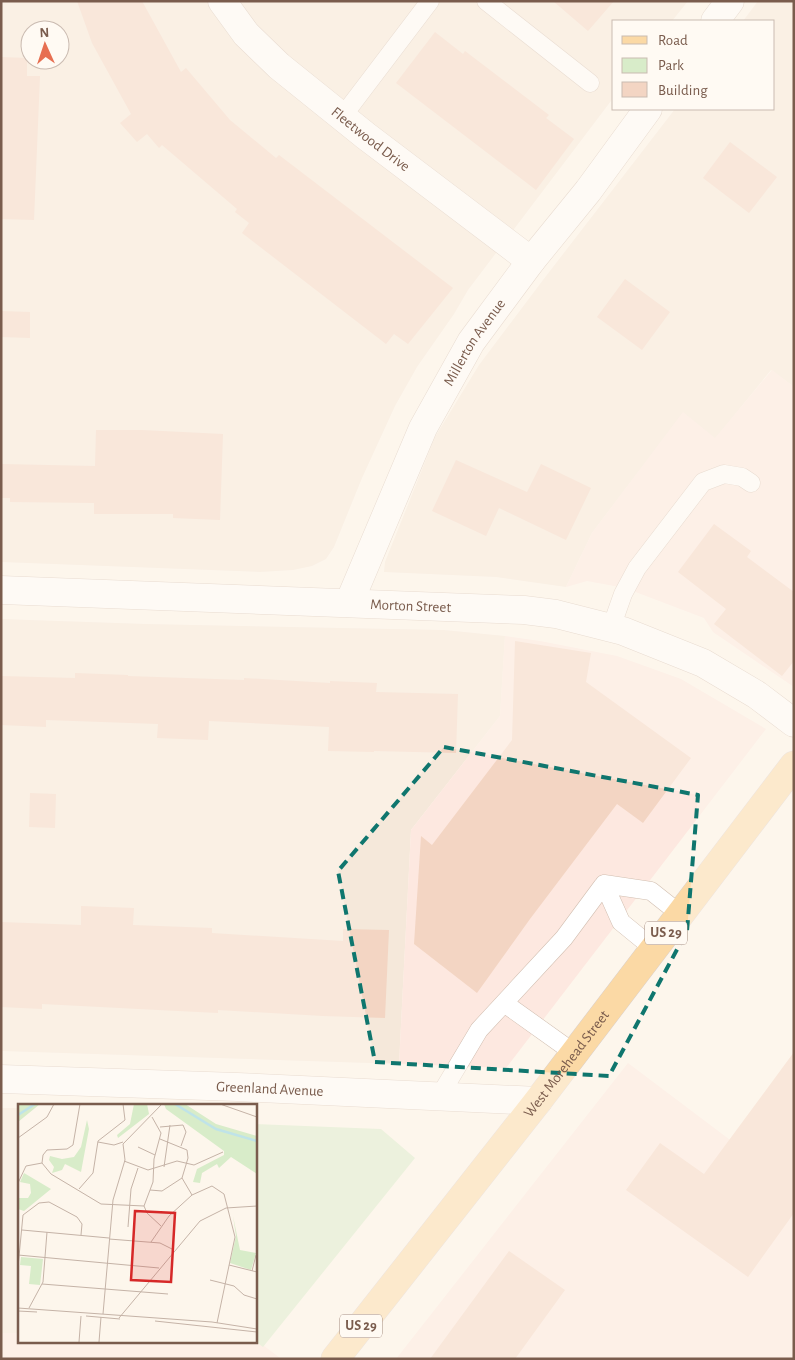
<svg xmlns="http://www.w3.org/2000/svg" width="795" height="1360" font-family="'Alegreya Sans',sans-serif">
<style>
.residential{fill:#f5e8da;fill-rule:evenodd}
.commercial{fill:#fde8e0}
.green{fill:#d8ecc9}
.building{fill:#f3d5c3}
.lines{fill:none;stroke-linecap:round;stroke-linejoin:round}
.service-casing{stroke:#d1beb0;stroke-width:19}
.minor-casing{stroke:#d1beb0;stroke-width:29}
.primary-casing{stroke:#dad1cd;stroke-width:29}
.service{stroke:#fff;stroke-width:18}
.minor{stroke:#fff;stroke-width:28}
.primary{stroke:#fbd9a5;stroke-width:28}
.marked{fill:none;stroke:#0f766e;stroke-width:4;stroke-dasharray:10 6;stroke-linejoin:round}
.labels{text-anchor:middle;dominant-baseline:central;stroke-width:5;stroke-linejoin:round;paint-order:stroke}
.shield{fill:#fffaf3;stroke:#a28b7f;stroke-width:1}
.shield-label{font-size:14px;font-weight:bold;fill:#7a5c4d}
.street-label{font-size:15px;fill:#7a5c4d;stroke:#fffaf3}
.inset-river{fill:none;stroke:#bfe3e8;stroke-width:2.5}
.inset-road{fill:none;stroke:#c5b3a7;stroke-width:1}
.view{fill:#d62828;fill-opacity:0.15;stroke:#d62828;stroke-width:2.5}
.inset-edge{fill:none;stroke:#7a5c4d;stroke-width:2.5}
</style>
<rect width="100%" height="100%" fill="#fdf6ec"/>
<path class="residential" d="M1,1H688L672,21H614V97L468,290L454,314L417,367L395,406L362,478L334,547L326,559L312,566L293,570L260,572L1,562ZM30,30H60V60H30Z
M758,1H794V387L771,370L715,439L683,413L592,533L566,587L496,577L384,572L385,562L435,437L479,365L543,280L675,109H774V21H743Z
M1,619L147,624L444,630L505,636L500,716L411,830L399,1064L1,1051Z
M1,1108H19V1333H1Z"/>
<path class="commercial" d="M772,370L794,387V687L713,632L704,618L625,588L587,581L566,587L592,533L683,412L715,438Z
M505,636L540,641L617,656L681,679L766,729L506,1068L399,1064L411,830L500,716Z
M628,1063L794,1188V1359H396Z
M1,1333H19V1341H255V1339L280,1358V1359H1Z"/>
<path class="green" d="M255,1124L381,1129L415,1158L263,1347L255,1341Z"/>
<path class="building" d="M77,1H142L181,72L186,68L230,120L276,158L279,155L453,288L408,344L394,334L386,344L242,233L249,223L235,212L237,209L162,145L159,148L147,134L137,142L120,123L131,114L92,43Z
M553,1H614L588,31Z
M435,32L463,54L465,51L549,115L546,118L574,139L536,190L396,83Z
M1,57L27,58V76H40L34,220L1,219Z
M730,142L777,177L749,213L703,178Z
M625,279L670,312L642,350L597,317Z
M1,311L30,312V338L1,337Z
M96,430H142L223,434L220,520L173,518V514H94V503L10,502V498H1V464L95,466Z
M456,460L527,492L541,464L591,488L566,540L499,508L486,536L432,511Z
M714,524L751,551L747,557L794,592V661L782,676L714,624L726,609L678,572Z
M515,641L591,653L586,682L691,758L643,823L617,804L530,919L477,993L414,944L421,836L432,845L512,740Z
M75,673L128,675V676L244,680V678L330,683V681L377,683L376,692L458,694L456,753L374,751V752L328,751L329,727L209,721L208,740L157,738L158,724L46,720V727L1,725V676L75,678Z
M30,793L56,794L55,828L29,827Z
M81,906L134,908L133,925L212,928V933L343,941V929L389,930L385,1018L323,1016L218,1010V1013L158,1010L42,1004V1009L1,1007V922L81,925Z
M794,1052V1213L748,1277L626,1190L660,1143L704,1174Z
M509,1251L565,1290L515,1359H430Z"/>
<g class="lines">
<defs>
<path id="service" d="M486,1L590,83
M342,117L430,1
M611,628L623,594L637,568L703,482L724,474L742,477L751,483
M604,884L651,891L680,914
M504,1003L574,1053
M439,1097L479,1030L564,938L604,884L621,922L654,949"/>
<g id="minor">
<path id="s1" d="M222,1L246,34L279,66L366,136L531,261"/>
<path d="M715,21L730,1"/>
<path id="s2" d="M1,590L524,610L556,614L623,631L703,663L757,695L794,723"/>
<path id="s3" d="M349,603L423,428L471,342L531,261L588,191L648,109"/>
<path id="s4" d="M1,1079L237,1087L538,1101"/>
</g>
<g id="primary">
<path id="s5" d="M335,1359L538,1101L794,765"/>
</g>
</defs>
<use href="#service" class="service-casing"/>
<use href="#minor" class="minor-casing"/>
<use href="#primary" class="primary-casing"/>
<use href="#service" class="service"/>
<use href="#minor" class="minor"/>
<use href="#primary" class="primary"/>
</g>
<path d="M0 0H795V1360H0ZM444,747L698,795L687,931L609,1076L375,1062L338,871Z" fill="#fdf6ec" fill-opacity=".55" fill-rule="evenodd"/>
<path class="marked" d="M444,747L698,795L687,931L609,1076L375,1062L338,871Z"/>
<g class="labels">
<g class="shield">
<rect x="645" y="921.5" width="42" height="23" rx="4"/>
<rect x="340" y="1314.5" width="42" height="23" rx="4"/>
</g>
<g class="shield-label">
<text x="666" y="933">US 29</text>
<text x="361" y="1326">US 29</text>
</g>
<g class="street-label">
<text stroke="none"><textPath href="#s1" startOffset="204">Fleetwood Drive</textPath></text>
<text stroke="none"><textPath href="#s3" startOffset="290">Millerton Avenue</textPath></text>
<text stroke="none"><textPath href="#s2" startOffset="410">Morton Street</textPath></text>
<text stroke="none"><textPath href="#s5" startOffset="375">West Morehead Street</textPath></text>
<text stroke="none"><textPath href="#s4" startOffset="269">Greenland Avenue</textPath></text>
</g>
</g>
<g transform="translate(18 1104)">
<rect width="239" height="239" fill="#fdf6ec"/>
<path d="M0,0H22L0,18ZM116,0H129L131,10L100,34L99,31L112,20ZM146,0H167L198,20L239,32V70L213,53L201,64L199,60L184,69L182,79L175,78L179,65L206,51V47L148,5ZM69,16L71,25L63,68L47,60L44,66L34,69L36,63L31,56L32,52L44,55L56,53L63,43ZM6,69L33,85L6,107L0,105V94H10L13,89L12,80L2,78ZM215,112L222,146L238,149L233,166L212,159L218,132ZM3,153L25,155L22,181L11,180L13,162L2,161Z" fill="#d8ecc9"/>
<path class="inset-river" d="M157,0L198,25L239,37M0,11L17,0"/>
<path class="inset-road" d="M202,0L239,13M134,13L143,29L136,55L135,78L126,102L129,109L143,122M142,23L165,21L168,28L163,42M0,34L29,13L36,0M142,35L169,46L170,54L164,74L174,91M80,38L96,41L105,38M120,43L137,51M106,57L130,66L159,57L176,61L205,48M24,59L33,70L83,100L126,102M24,59L25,51L29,46L49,45L55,41L62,0M146,63L152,21M0,79L8,62L24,59M61,85L75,69L80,37L107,16L105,0M132,86L144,87L164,74M110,123L113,85L120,64M4,126L91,134M91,135L142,139L156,146M133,138L151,112L174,91L194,82L206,90L217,133L199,219M0,151L141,164M211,161L239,168M0,163L5,111L21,99L31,98L59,113L64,120L63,131M234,167L238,151M192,176L216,182L226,191L239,195M24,180L150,190M0,204L194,218L239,225M11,204L25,178L29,128M0,207L19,208M85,210L95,96L107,56L105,40L144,0M68,212L102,215M101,214L182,117L208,104L239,102M137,217L239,228M61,238L63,212M81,238L83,213"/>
<path class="view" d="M117,107L157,109L153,178L113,176Z"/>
<rect width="239" height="239" class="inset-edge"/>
</g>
<rect width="795" height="1360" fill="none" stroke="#7a5c4d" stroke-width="5"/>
<rect x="612" y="20" width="162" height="90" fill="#fffaf3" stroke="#cabbb1"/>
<rect x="622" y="36" width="25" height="8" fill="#fbd9a5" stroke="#cabbb1"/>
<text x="658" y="45" font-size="15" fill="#7a5c4d">Road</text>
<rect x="622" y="58" width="25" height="15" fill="#d8ecc9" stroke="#cabbb1"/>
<text x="658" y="70" font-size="15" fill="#7a5c4d">Park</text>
<rect x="622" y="82" width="25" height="15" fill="#f3d5c3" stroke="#cabbb1"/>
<text x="658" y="95" font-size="15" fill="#7a5c4d">Building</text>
<g transform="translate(45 45) rotate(357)"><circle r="24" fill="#fffaf3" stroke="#cabbb1"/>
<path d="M0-4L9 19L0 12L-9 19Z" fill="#e76f51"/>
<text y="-8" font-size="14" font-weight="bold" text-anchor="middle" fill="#7a5c4d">N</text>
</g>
</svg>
